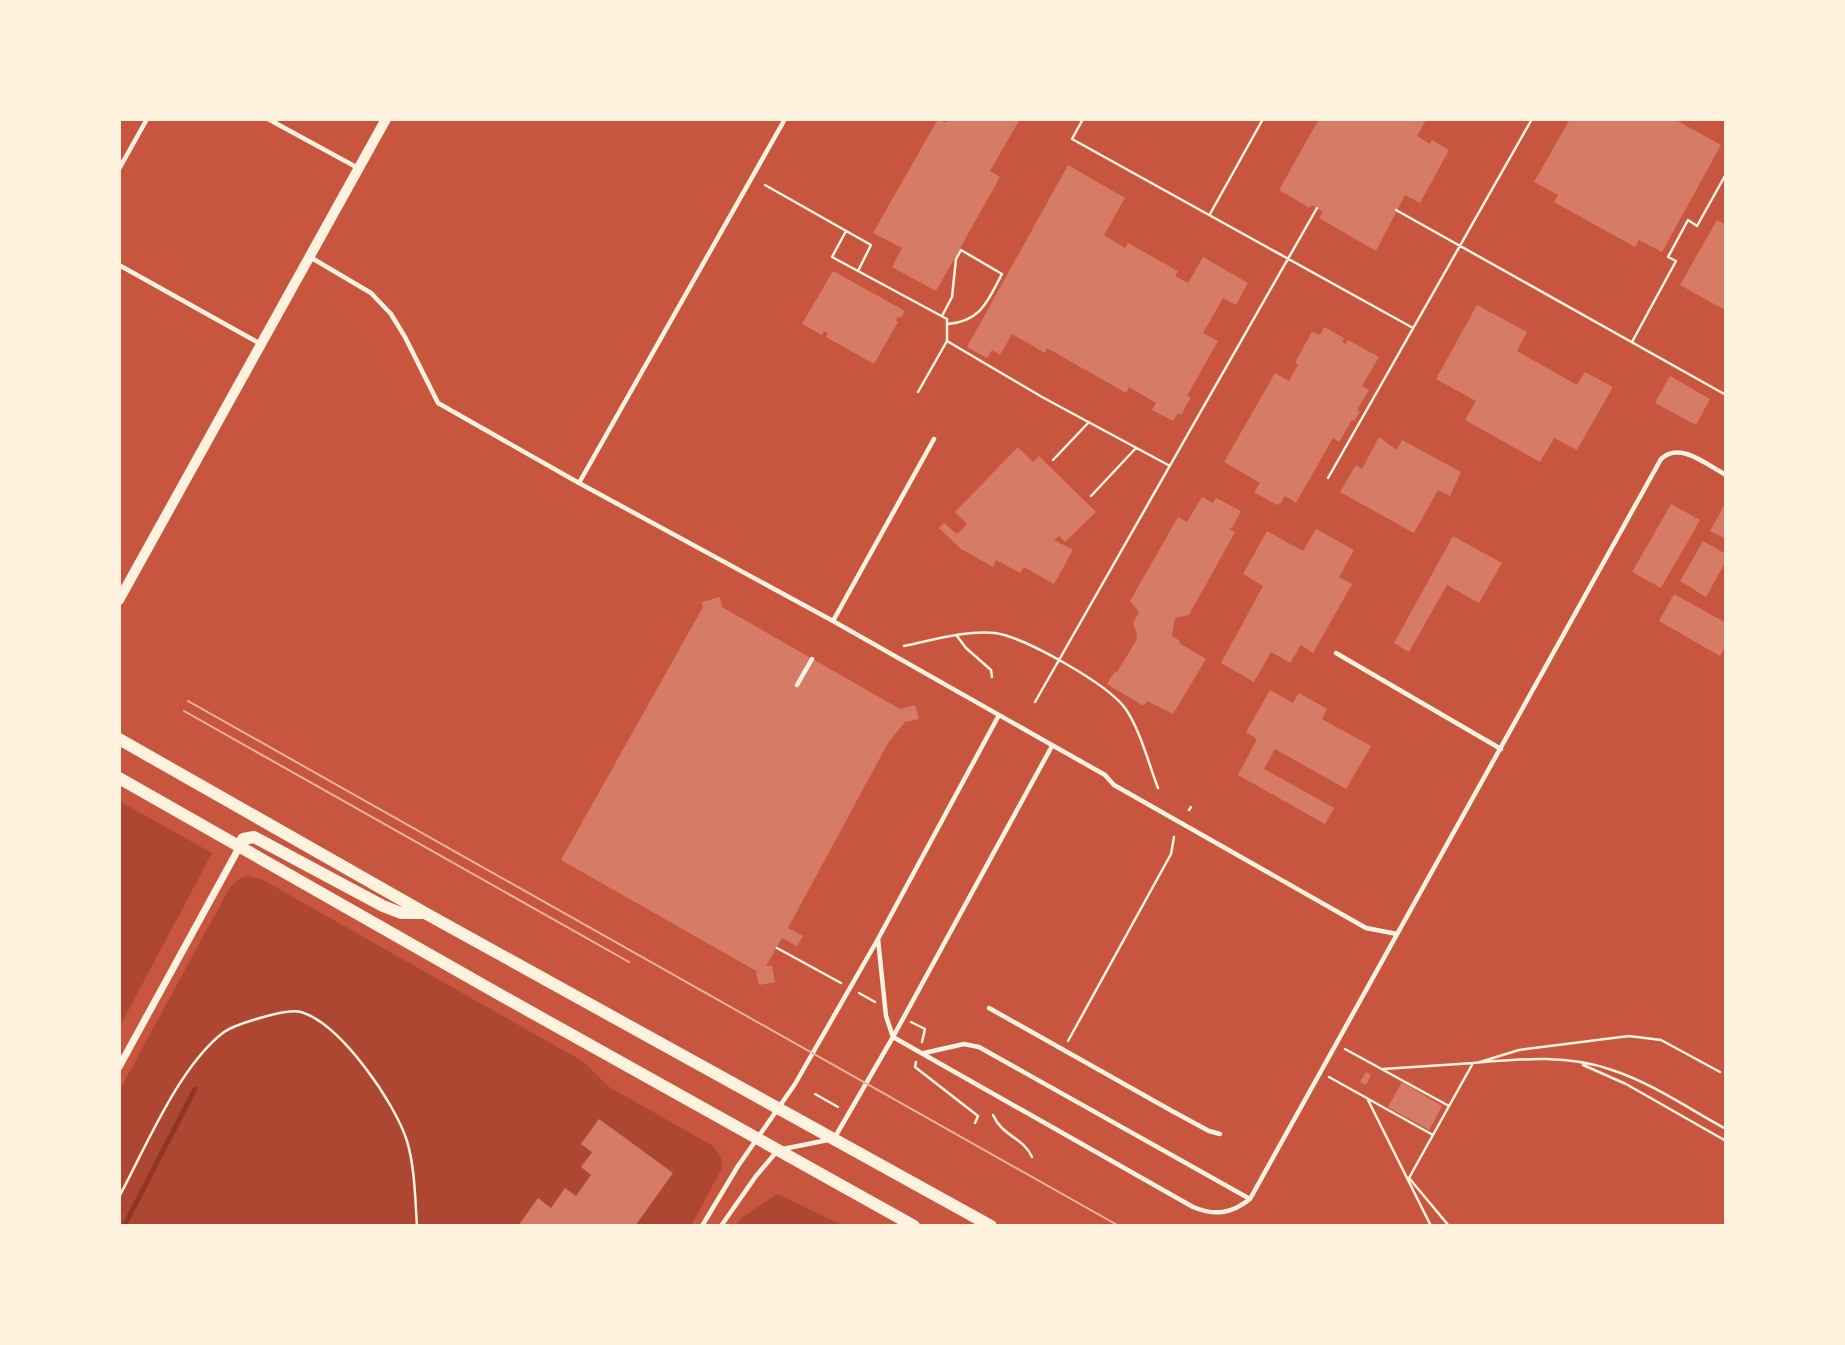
<svg xmlns="http://www.w3.org/2000/svg" width="1845" height="1345" font-family="'PT Sans',sans-serif">
<style>
.green{fill:#ae4732}
.lines{fill:none;stroke-linecap:round;stroke-linejoin:round}
.stream{stroke:#8f3625;stroke-width:5}
.building{fill:#d67c66}
.path{stroke:#fff3e0;stroke-width:2.5}
.service{stroke:#fff3e0;stroke-width:4.5}
.minor{stroke:#fff3e0;stroke-width:7}
.tertiary{stroke:#fff3e0;stroke-width:10}
.secondary{stroke:#fff3e0;stroke-width:12}
.tram{stroke:#e9b49f;stroke-width:2}
</style>
<rect width="100%" height="100%" fill="#c8553d"/>
<path class="green" d="M119,801L212,853L119,1028Z
M248,876L263,880L584,1062L609,1087L713,1146L721,1158L722,1168L691,1226H119V1091L230,887L240,878Z
M777,1194L844,1226H735L743,1217Z"/>
<g class="lines">
<path class="stream" d="M124,1226L195,1089"/>
</g>
<path class="building" d="M938,119L946,123L948,119H1020L990,171L1000,177L936,291L892,267L902,248L873,233Z
M1319,119H1423L1426,120L1417,136L1430,144L1432,140L1449,150L1420,203L1405,195L1376,251L1319,218L1323,212L1312,205L1310,208L1279,190Z
M1570,119H1674L1721,145L1662,252L1639,240L1635,247L1554,202L1558,195L1534,182Z
M1068,165L1125,198L1104,235L1125,248L1128,243L1178,271L1175,276L1188,283L1203,257L1248,283L1236,305L1223,298L1203,333L1218,341L1187,396L1191,397L1181,415L1178,413L1173,421L1152,410L1156,403L1129,387L1126,393L1047,348L1045,353L1012,334L1000,355L992,350L987,358L967,347Z
M1717,220L1726,225L1725,310L1680,285Z
M833,271L905,311L901,318L898,316L896,321L898,322L874,364L826,337L828,333L824,331L822,335L802,324Z
M1477,305L1527,332L1517,351L1577,385L1585,372L1613,387L1577,450L1554,438L1540,462L1465,420L1476,401L1436,379Z
M1324,327L1344,338L1342,342L1346,344L1348,340L1379,357L1362,386L1369,390L1357,410L1360,412L1354,421L1352,420L1339,442L1333,438L1296,503L1285,496L1281,503L1277,505L1254,492L1260,483L1224,462L1275,373L1289,381L1298,365L1295,362L1312,332L1320,335Z
M1670,376L1710,399L1696,425L1655,403Z
M1379,437L1397,450L1402,440L1461,472L1450,496L1438,490L1414,533L1340,492L1356,465L1362,469Z
M1018,447L1033,462L1039,456L1096,512L1065,542L1059,536L1054,540L1073,550L1054,584L1024,567L1020,573L996,560L993,567L961,549L939,528L944,523L957,534L967,524L955,512Z
M1202,497L1213,503L1216,498L1241,511L1232,528L1229,529L1235,532L1189,615L1175,618L1172,636L1180,641L1179,643L1206,659L1173,714L1147,701L1145,705H1142L1107,684L1115,671L1117,672L1136,641L1137,634L1133,623L1139,612L1130,601L1178,517L1187,522Z
M1726,502V539L1710,531Z
M1671,504L1700,520L1661,588L1632,572Z
M1316,529L1354,550L1339,577L1352,584L1313,653L1301,645L1290,663L1271,652L1254,682L1221,663L1263,586L1243,574L1267,531L1303,551Z
M1453,536L1502,563L1479,603L1447,585L1409,652L1394,643Z
M1703,541L1726,554V561L1706,597L1680,581Z
M1674,594L1726,623V646L1720,656L1659,621Z
M720,597L722,607L900,709L915,705L919,719L905,722L888,743L788,928L803,936L797,946L782,938L766,966H772L775,982L759,985L756,973L758,972L561,860L703,607L702,602Z
M1270,690L1293,703L1299,693L1327,709L1322,719L1371,746L1346,789L1275,749L1264,769L1334,808L1325,824L1238,775L1257,739L1246,732Z
M1366,1072L1371,1075L1366,1085L1360,1082Z
M1402,1082L1442,1106L1429,1130L1388,1107Z
M599,1119L673,1173L635,1226H518L538,1198L551,1208L565,1188L576,1196L591,1175L581,1167L592,1152L581,1144Z"/>
<g class="lines">
<path class="path" d="M1083,119L1072,139L1413,328
M765,185L871,245L858,271
M1396,210L1726,395
M1210,214L1263,119
M846,231L832,257L947,319V341L918,392
M942,316L952,297L956,259L961,250L1002,274C988,300 982,321 948,324
M947,341L1042,397L1170,466
M1632,342L1676,261L1668,257L1688,220L1697,226L1726,174
M1053,460L1089,422
M1328,478L1532,119
M1091,496L1136,448
M957,636L966,648L991,670L992,677
M904,646C933,640 966,630 995,633C1025,637 1107,684 1125,708C1140,729 1149,765 1158,788
M1035,702L1317,208
M1189,810L1191,807
M777,948L841,983
M859,993L875,1002
M911,1022L925,1029L922,1042
M1068,1041L1171,854L1174,837
M1345,1049L1449,1106
M916,1062L915,1067L978,1116L975,1123
M1480,1062L1519,1050L1629,1036L1661,1040L1720,1072
M1583,1065L1626,1084L1726,1141
M1383,1069L1474,1063
M1329,1077L1433,1135
M815,1094L838,1107
M1367,1098L1431,1226
M993,1115C1002,1136 1024,1138 1032,1157
M119,1197C146,1147 179,1066 224,1032C236,1024 287,1008 301,1012C341,1024 395,1103 407,1141C415,1168 415,1198 417,1226
M1449,1226L1409,1178L1473,1063C1519,1059 1567,1054 1612,1070C1652,1083 1689,1109 1726,1129"/>
<path class="service" d="M268,119L358,168
M785,119L579,483L833,621L1105,775L1114,785L1366,928L1397,934
M119,169L147,119
M310,257L371,293L391,314L405,337L438,403L579,483
M119,265L259,343
M833,621L934,439
M1336,653L1501,749
M797,685L812,659
M878,939L886,1016L893,1037L1193,1207C1215,1216 1231,1214 1250,1199L1661,459C1680,441 1707,465 1726,475
M989,1008L1172,1111L1209,1131L1220,1134
M924,1053L964,1044L979,1047L1250,1199
M835,1137L893,1037L1052,746
M702,1226L738,1166L795,1084L878,939L999,715
M721,1226L756,1176L778,1150L828,1140"/>
<path class="minor" d="M119,1067L240,846"/>
<path class="tertiary" d="M119,600L386,119"/>
<path class="secondary" d="M119,739L425,913L991,1226
M119,778L504,997L914,1226
M240,846L243,839L254,837L383,906L401,913H424"/>
<path class="tram" d="M188,701L1119,1226
M184,711L629,962"/>
</g>
<rect width="1845" height="1345" fill="none" stroke="#fff3e0" stroke-width="242"/>
</svg>
